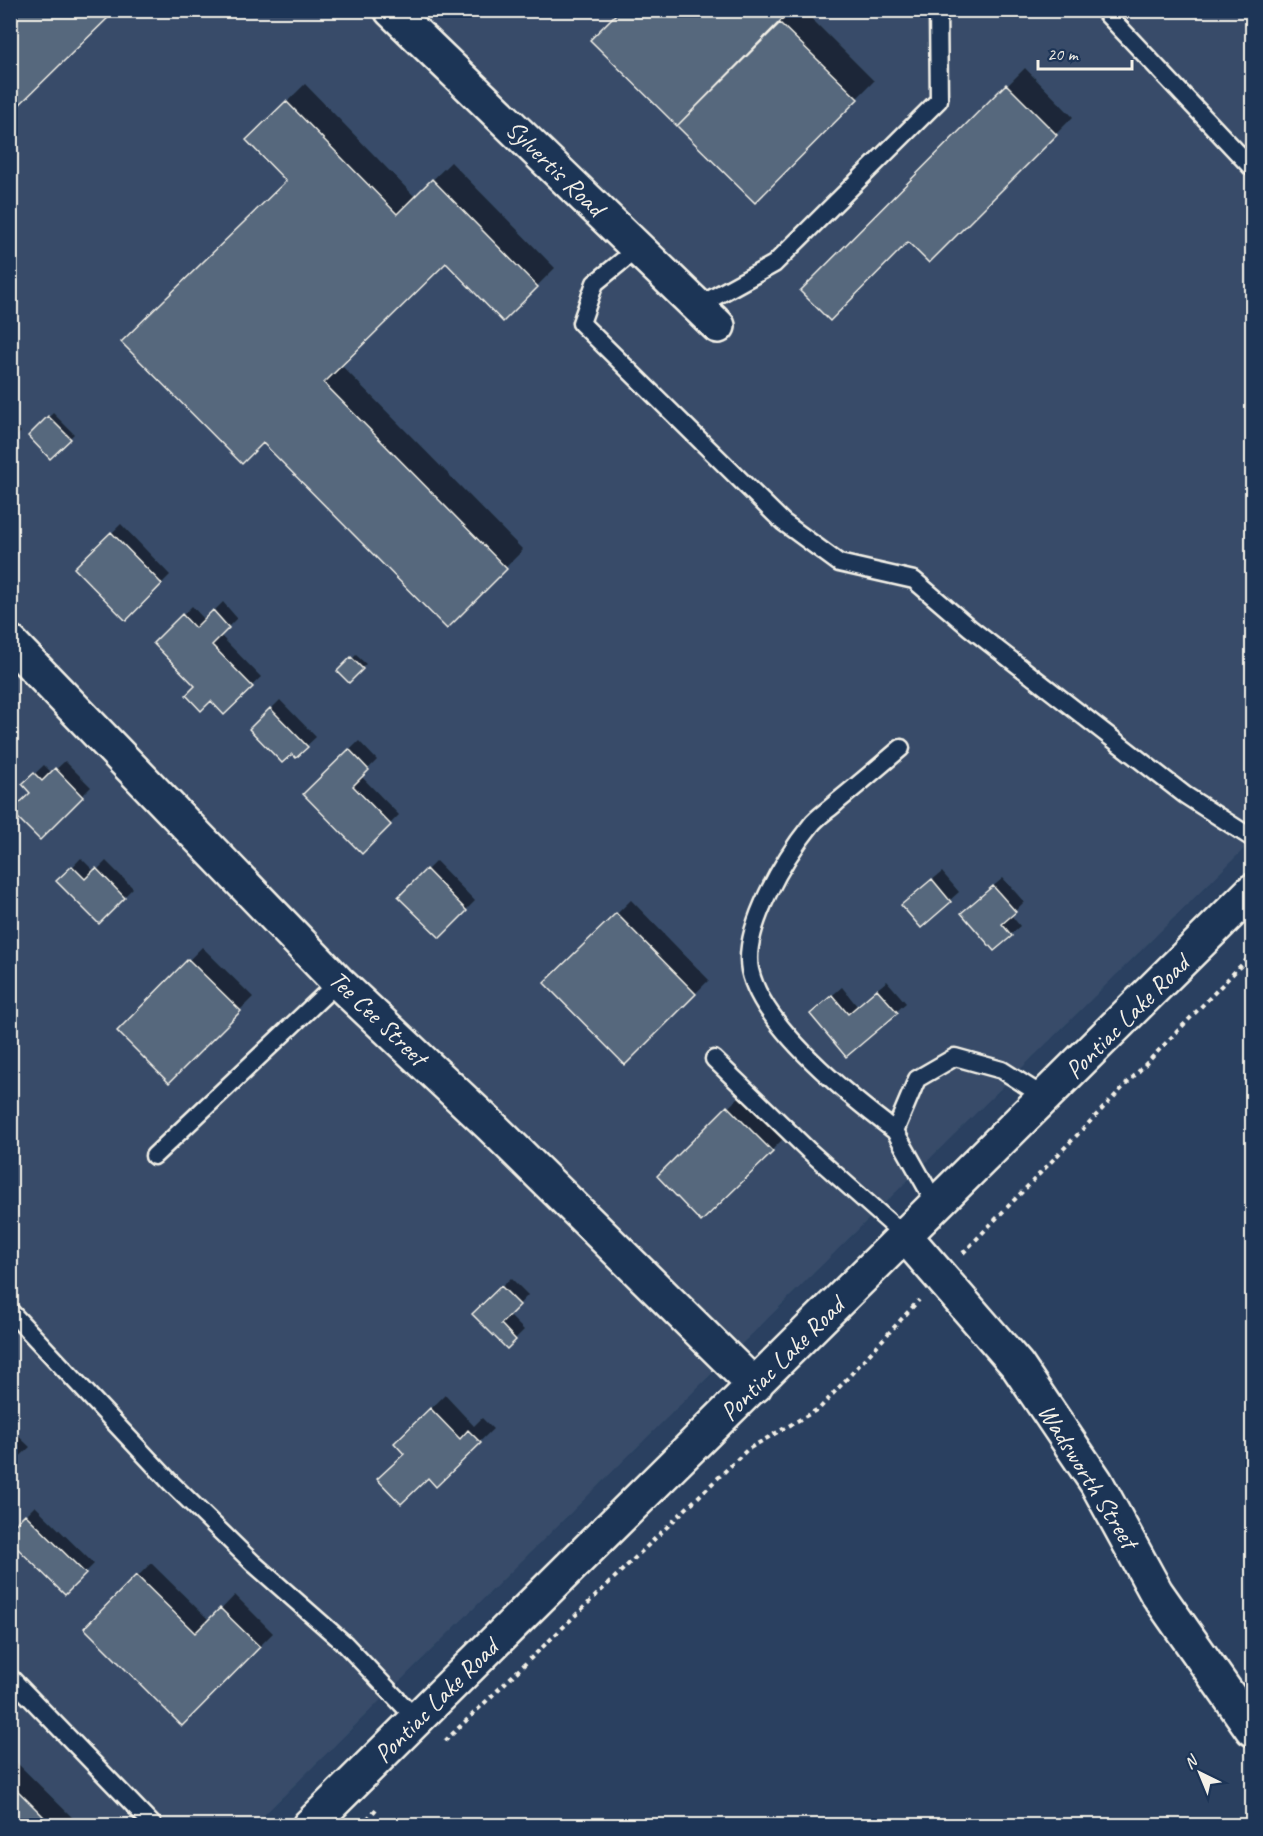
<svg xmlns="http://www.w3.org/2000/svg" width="1263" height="1836" font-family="Caveat,sans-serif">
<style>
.built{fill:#374c69}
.shadow{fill:#0007}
.building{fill:#56677d;stroke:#f4f1e8;stroke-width:1.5}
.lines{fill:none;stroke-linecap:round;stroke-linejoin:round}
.lane-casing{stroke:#f4f1e8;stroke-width:21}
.street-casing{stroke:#f4f1e8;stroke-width:38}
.secondary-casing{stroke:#f4f1e8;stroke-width:38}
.path{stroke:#f4f1e8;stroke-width:4;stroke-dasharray:4.5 4.5;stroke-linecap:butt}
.lane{stroke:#1d3557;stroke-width:16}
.street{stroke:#1d3557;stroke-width:33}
.secondary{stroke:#1d3557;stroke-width:33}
.labels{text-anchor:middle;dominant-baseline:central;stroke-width:4.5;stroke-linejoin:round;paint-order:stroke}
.street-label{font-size:26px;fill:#f4f1e8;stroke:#1d3557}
</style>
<rect width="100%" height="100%" fill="#2a4060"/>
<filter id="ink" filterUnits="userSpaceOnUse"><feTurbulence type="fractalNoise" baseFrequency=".0167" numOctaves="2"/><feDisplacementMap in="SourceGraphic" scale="12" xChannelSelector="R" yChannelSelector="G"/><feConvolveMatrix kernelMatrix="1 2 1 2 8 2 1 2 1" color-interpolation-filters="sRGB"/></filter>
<g filter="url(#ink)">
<path class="built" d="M11,11H1252V841L254,1825L11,1826Z"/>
<path class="shadow" d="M622,10H803L874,81L755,201L593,40Z
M1025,68L1073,117L929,261L908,240L802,291Z
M305,84L415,197L451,162L555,268L503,320L446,261L341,365L523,550L447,627L263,441L288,181L248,140Z
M53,413L74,434L50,457L30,436Z
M10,422L21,432L10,442Z
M121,524L170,575L126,619L76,568Z
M223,602L237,618L220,635L261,677L224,713L155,643L192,606L205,620Z
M356,655L366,664L349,680L340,671Z
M280,700L316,737L296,756L251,729Z
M359,741L377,760L361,776L399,815L362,852L305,794Z
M65,761L91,787L40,838L32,793L24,784L44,765L52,773Z
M81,858L95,872L106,861L133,888L99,922L59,881Z
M436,861L475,901L440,936L400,897Z
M942,872L959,892L921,926L912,896Z
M1003,878L1024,902L1011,915L1020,926L994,949L972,904Z
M631,900L709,980L625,1063L547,983Z
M202,947L253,997L169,1081L119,1031Z
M887,981L906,1003L847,1055L821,1005L842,987L857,1006Z
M742,1094L785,1137L702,1220L659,1176Z
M511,1278L528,1295L509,1315L524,1330L507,1347L474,1314Z
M445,1395L474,1426L482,1418L493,1429L436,1484L396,1443Z
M10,1428L30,1447L10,1466Z
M35,1506L94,1564L65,1593L10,1531Z
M151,1563L210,1621L235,1595L273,1633L182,1724L86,1628Z
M10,1756L81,1826H10Z"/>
<path class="building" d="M10,10H116L10,114Z
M620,10H791L677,126L590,40Z
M780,23L858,99L755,203L677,126Z
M1006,84L1057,135L929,263L908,242L830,321L800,291Z
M286,101L397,214L432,179L538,287L503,322L446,263L324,383L507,569L447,629L263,443L242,464L121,342L286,181L246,140Z
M48,416L71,439L50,459L28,436Z
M111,532L162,584L126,621L74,568Z
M213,610L229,628L212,645L253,687L224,715L211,701L201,711L186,695L195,686L153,643L182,614L195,628Z
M351,657L363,669L349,683L337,671Z
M270,708L308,747L296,758L292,754L282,763L249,729Z
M349,749L369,770L353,786L391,825L362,854L303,794Z
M55,768L83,797L40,840L11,811L30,793L22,784L34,773L42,781Z
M72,866L85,879L96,868L125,898L99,924L56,881Z
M426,869L467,911L440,938L398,897Z
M932,879L951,902L921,928L901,905Z
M993,886L1016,912L1002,924L1012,936L994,951L961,913Z
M616,913L696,994L625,1065L544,983Z
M188,959L241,1011L169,1083L117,1031Z
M877,989L898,1013L846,1057L810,1014L832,995L848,1014Z
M727,1106L773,1152L701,1222L657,1176Z
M501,1286L520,1305L501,1324L516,1340L507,1349L472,1314Z
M430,1408L460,1439L468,1430L481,1443L436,1487L428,1478L401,1504L377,1479L404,1454L394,1443Z
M25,1514L86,1574L65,1595L10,1541V1529Z
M136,1575L195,1633L220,1608L260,1647L182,1726L84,1628Z
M10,1783L53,1826H10Z"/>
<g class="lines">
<defs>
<path id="lane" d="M1103,10L1252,168
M638,248L595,283L581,323L783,522L839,563L914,580L970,628L1185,795L1252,838
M698,306L774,264L939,100L938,10
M714,1059L808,1150L906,1237
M895,1131C850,1097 762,1027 750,970C742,928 785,857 811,825C818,816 830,809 838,801C859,784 880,766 901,748
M154,1156L338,982
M937,1206L895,1131L917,1079L955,1057L1002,1070L1046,1098
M10,1311L171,1483L253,1563L345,1644L417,1720
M10,1677L154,1826"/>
<path id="street" d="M391,10L718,326
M10,642L338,982L491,1126L755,1386
M906,1237L1017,1365L1096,1482L1156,1592L1252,1729"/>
<path id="secondary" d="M309,1826L1252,891"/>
</defs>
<use href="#lane" class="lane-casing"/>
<use href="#street" class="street-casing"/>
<use href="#secondary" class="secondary-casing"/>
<path class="path" d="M963,1253L1252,954
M445,1741L748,1449L820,1408L919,1300
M361,1826L378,1807"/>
<use href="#lane" class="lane"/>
<use href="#street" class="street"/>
<use href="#secondary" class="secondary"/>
</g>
</g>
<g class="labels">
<g class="street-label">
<text transform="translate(555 168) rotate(44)">Sylvertis Road</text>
<text transform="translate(1127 1017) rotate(-45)">Pontiac Lake Road</text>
<text transform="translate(378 1018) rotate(44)">Tee Cee Street</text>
<text transform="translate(782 1359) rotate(-45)">Pontiac Lake Road</text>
<text transform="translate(1088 1476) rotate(58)">Wadsworth Street</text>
<text transform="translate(436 1701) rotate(-45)">Pontiac Lake Road</text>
</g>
</g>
<rect width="1263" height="1836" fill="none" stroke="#1d3557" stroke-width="36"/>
<rect x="18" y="18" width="1227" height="1800" fill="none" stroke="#f4f1e8" stroke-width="2" filter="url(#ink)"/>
<g transform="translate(1200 1773) rotate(317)" stroke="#1d3557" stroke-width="4.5" paint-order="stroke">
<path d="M0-4.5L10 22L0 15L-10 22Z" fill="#f4f1e8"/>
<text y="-9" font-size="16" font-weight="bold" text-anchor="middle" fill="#f4f1e8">N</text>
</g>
<path d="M1038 60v9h94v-9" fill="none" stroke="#f4f1e8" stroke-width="3"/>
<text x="1047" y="60" font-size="18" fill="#f4f1e8" stroke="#1d3557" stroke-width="4.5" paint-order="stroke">20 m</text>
</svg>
